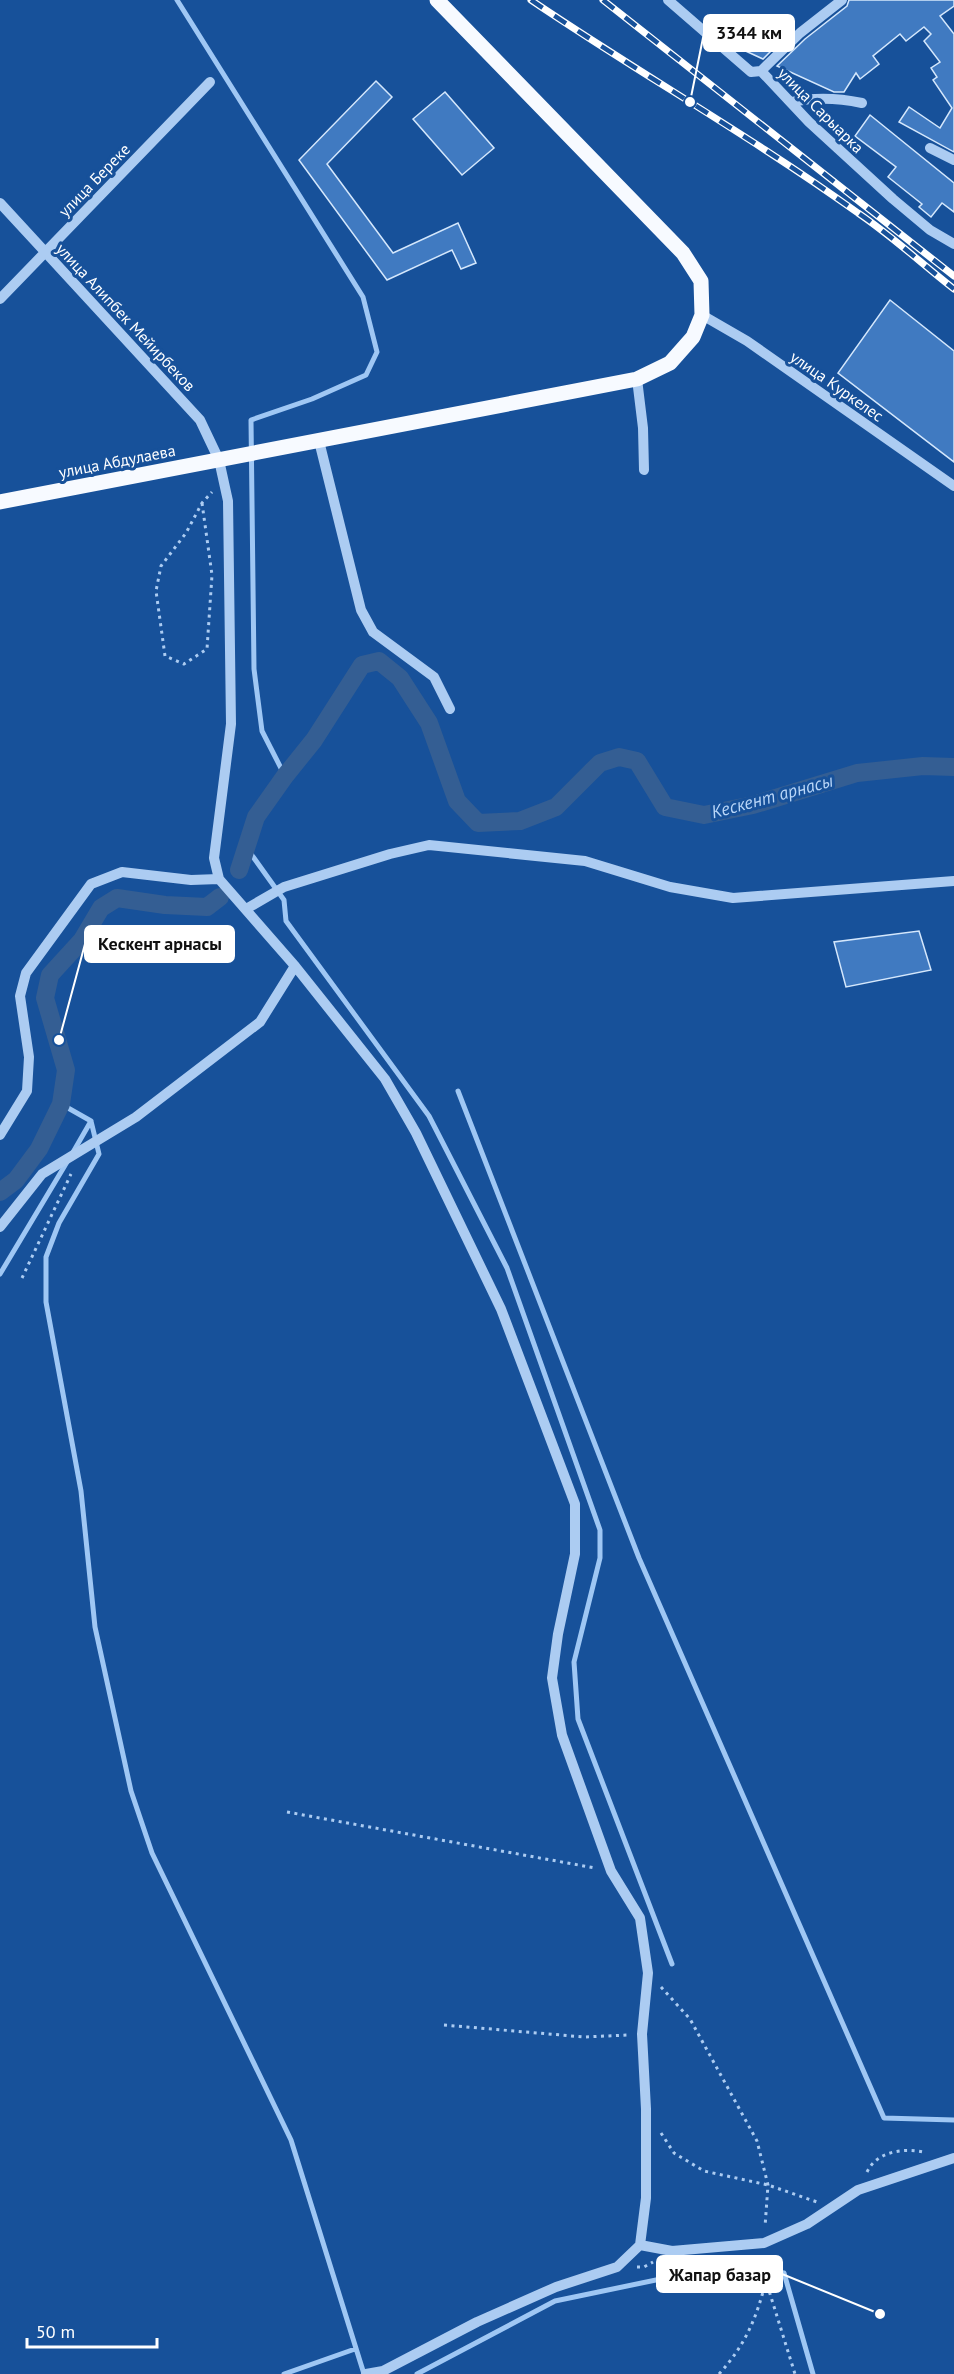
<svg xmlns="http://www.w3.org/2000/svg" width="954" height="2374" font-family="'PT Sans',sans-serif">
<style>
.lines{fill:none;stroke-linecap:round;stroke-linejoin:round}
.stream{stroke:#9fc7f4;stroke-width:5}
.canal{stroke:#345e93;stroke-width:18}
.building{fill:#407ac1;stroke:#d4e7fc;stroke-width:1.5}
.path{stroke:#acccf2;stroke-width:3;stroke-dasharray:3 4.5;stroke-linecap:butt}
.minor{stroke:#acccf2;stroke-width:10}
.major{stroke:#f7faff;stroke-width:15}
.rail-casing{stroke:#fff;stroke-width:7}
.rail{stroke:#17519a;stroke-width:4.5;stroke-dasharray:14;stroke-linecap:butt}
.labels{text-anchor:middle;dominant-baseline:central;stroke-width:6;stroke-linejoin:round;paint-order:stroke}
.street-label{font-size:16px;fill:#fff;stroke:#17519a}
.water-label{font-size:18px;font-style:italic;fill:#b9d6f8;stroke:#17519a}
.leader{fill:none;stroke:#fff;stroke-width:2}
.callout-dot{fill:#fff;stroke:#17519a;stroke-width:2}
.callout{fill:#fff;stroke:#fff;stroke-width:2}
.callout-label{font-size:18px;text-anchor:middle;font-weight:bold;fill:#111}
</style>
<rect width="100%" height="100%" fill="#17519a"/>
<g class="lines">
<path class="stream" d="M177,0L363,297L377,352L366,375L312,399L251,420L254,669L262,731L285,776
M246,847L284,900L286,921L429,1116L507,1268L600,1530V1558L574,1662L578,1719L672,1964
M458,1091L639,1558L884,2118L954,2120
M61,1104L91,1121L99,1154L59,1223L46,1257V1302L81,1491L95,1627L131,1791L152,1853L291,2140L364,2374
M72,1154L91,1121
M0,1274L67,1162
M284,2374L355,2349
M417,2374L555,2301L728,2265L784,2273L813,2374"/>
<path class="canal" d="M239,870L256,817L285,776L314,740L362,665L379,661L400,678L429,723L457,801L478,823L520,821L556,807L600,763L619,757L637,761L665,807L704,815L753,805L857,773L923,766L954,767
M0,1192L16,1180L39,1149L61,1104L66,1070L45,998L50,975L82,940L101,908L117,898L165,905L207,907L220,897"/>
</g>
<path class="building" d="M849,0H954V6L940,16L954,34V152L899,122L909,107L940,128L952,108L933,80L937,77L931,68L940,62L924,41L931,34L924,27L906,41L900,34L873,56L879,64L860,79L856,73L844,92H834L777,66L805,39L847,6Z
M762,26L779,43L763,59L739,48Z
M376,81L392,97L327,164L393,253L458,223L476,263L461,269L452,250L387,280L299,160Z
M445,92L494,148L462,175L413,119Z
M870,115L954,183V212L942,203L931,217L919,207L922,204L888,177L896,167L855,136Z
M890,300L954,351V462L838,373Z
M919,931L931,970L846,987L834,942Z"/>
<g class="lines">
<path class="path" d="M202,503L212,575L207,649L184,664L165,656L156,591L161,566L186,533L202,503L212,492
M22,1278L71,1174
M287,1812L595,1868
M661,1987L690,2019L757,2141L768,2185L765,2227
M444,2025L584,2037L628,2035
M661,2133L674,2153L704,2171L768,2185L817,2202
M867,2172C877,2151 903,2148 923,2152
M765,2255L766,2281L795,2374
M637,2267H644L653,2262
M719,2374C746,2344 756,2319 766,2281"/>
<path class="minor" d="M668,0L751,72L761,71
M761,71L809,122L893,199L930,230L954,244
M761,71L800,33L842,0
M792,102C815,97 838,98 862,103
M930,148L954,160
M0,203L200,420L219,460L228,501L231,724L214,858L219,879L295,966L385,1079L416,1133L501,1309L575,1504V1554L558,1634L552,1678L562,1735L611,1871L640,1918L648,1973L642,2034L646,2109V2198L640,2245L617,2267L556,2287L477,2322L383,2371L366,2374
M0,299L210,82
M702,315L747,341L954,486
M637,379L643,428L644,470
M319,441L361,610L373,632L434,677L450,709
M246,909L284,887L390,854L429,845L585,861L670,887L733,898L954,881
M0,1135L27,1091L29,1057L20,996L26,973L91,884L122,872L191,880L219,879
M0,1227L42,1174L136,1117L260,1022L295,966
M640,2245L672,2251L764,2243L807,2224L858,2190L954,2158"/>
<path class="major" d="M0,502L637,379L670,363L693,337L702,315L701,281L683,253L437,0"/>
<defs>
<path id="rail" d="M531,0C639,73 752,137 858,213C892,236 922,264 954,289
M603,0L954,276"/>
</defs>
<use href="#rail" class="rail-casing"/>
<use href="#rail" class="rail"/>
</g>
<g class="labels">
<g class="street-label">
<text transform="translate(821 110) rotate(45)">улица Сарыарка</text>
<text transform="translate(94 180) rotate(-46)">улица Береке</text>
<text transform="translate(126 317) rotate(47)">улица Алипбек Мейирбеков</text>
<text transform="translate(837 386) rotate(35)">улица Куркелес</text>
<text transform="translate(117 461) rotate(-11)">улица Абдулаева</text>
</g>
<g class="water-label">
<text transform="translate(772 796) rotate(-15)">Кескент арнасы</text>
</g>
</g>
<path class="leader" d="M690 102L704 33M59 1040L85 944M880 2314L782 2274"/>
<g class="callout-dot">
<circle cx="690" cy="102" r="6"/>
<circle cx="59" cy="1040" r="6"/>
<circle cx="880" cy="2314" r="6"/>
</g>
<g class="callout">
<rect x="704" y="15" width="90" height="36" rx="6"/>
<rect x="85" y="926" width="149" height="36" rx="6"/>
<rect x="657" y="2256" width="125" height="36" rx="6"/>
</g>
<g class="callout-label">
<text x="749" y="39">3344 км</text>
<text x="160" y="950">Кескент арнасы</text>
<text x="720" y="2281">Жапар базар</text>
</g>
<path d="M27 2338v9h130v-9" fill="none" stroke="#ffffff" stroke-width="3"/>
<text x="36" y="2338" font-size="18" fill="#ffffff" stroke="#17519a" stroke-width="4.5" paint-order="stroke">50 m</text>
</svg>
